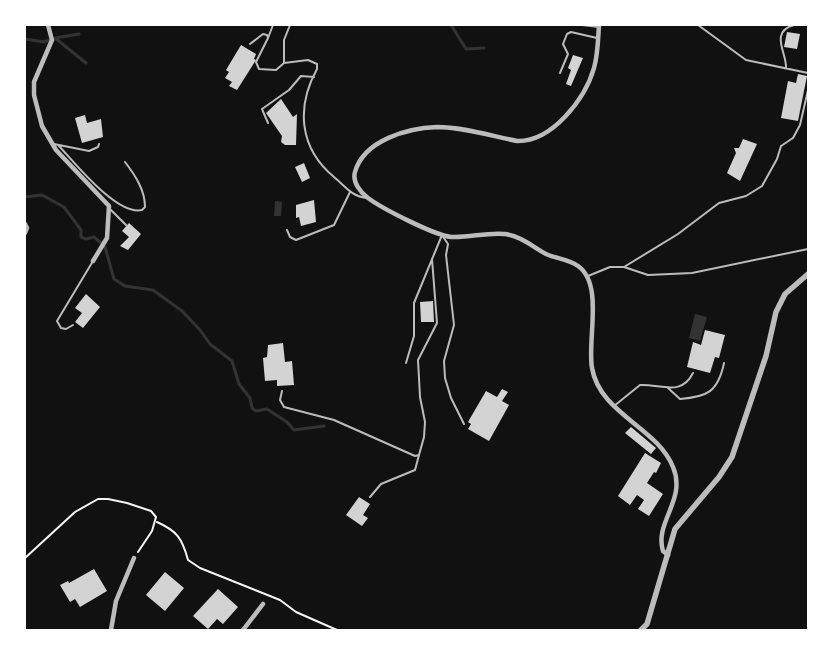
<svg xmlns="http://www.w3.org/2000/svg" width="833" height="655" font-family="Lora,serif">
<style>
.water{fill:#333}
.lines{fill:none;stroke-linecap:round;stroke-linejoin:round}
.stream{stroke:#333;stroke-width:3}
.building{fill:#d3d3d3}
.path{stroke:#f5f5f5;stroke-width:2}
.service{stroke:#bcbcbc;stroke-width:2}
.minor{stroke:#bcbcbc;stroke-width:4.5}
.tertiary{stroke:#bcbcbc;stroke-width:5.5}
</style>
<rect width="100%" height="100%" fill="#111"/>
<path class="water" d="M275,201L282,202L281,216H274Z
M695,314L707,317L700,341L689,338Z"/>
<g class="lines">
<path class="stream" d="M451,25L466,49L484,48
M55,38L86,63
M55,38L79,34
M25,39L44,42L49,40
M25,197L42,195L64,207L81,230V237L86,239L94,237L101,243
M105,247L114,279L125,286L153,290L182,311L200,330L210,344L232,361L239,384L250,398L252,408L256,411L267,409L287,422L294,430L324,426"/>
</g>
<path class="building" d="M787,32L800,34L797,49L784,47Z
M241,45L256,54L254,59L256,60L237,90L229,86L232,82L225,78L229,72L226,70Z
M573,55L583,58L571,86L566,84L571,70L568,68Z
M798,74L807,76L798,121L781,118L788,81L796,83Z
M281,99L293,117L297,114L296,145H285L281,142L282,136L266,113Z
M85,115L87,123L101,119L103,137L82,143L75,118Z
M743,139L757,144L740,181L727,173L736,153L734,148H739Z
M304,163L310,178L302,182L295,167Z
M314,200L316,222L301,226L299,217L296,218V205Z
M129,223L141,234L128,250L120,246L129,237L122,231Z
M86,294L100,307L83,328L75,322L82,313L75,308Z
M433,301L434,322H421L420,302Z
M705,330L725,335L719,358L715,357L710,373L687,367L693,342L701,345Z
M283,343L285,362L292,361L294,385L277,386V380L265,381L263,358L267,357L268,345Z
M502,389L508,392L502,401L509,405L489,441L468,429L471,424L468,422L486,391L497,397Z
M631,427L656,448L651,454L625,433Z
M645,453L661,463L656,473L654,472L647,483L663,494L649,516L638,509L644,500L637,495L630,505L618,496Z
M359,497L370,504L363,515L368,518L362,526L346,515Z
M94,569L107,591L80,607L75,599L70,602L60,585L68,581L69,583Z
M165,572L184,588L165,611L146,595Z
M218,589L238,607L223,624L217,619L208,629L193,616Z"/>
<g class="lines">
<path class="path" d="M157,522C177,531 182,538 188,560L200,568L280,600L296,612L337,630
M25,558L75,512L98,499H108L127,503L151,511L156,517L152,531L138,552"/>
<path class="service" d="M290,25L284,40V63L308,60L317,64V69C296,107 299,148 334,177C345,186 351,196 366,198
M582,25L599,27
M698,25L746,60L808,73
M268,38L273,25
M250,44L263,34L267,35L268,38L256,62L259,69L276,70L284,63
M786,68C787,53 769,32 794,25
M560,73L568,54L563,44L567,34L571,32L597,38
M268,123L262,109L289,90L301,76L314,77
M54,144L89,151L98,147L99,144
M59,146C75,163 117,216 142,210L145,207C145,190 135,175 125,162
M111,210L126,225
M287,230L290,237L296,240L334,225L350,192
M624,267L648,275L692,273L808,249
M588,276L610,267H624L678,234L719,203L746,196L762,186L777,159L781,146L793,138L800,125L808,90
M73,325L66,329L61,328L57,321L93,261
M406,363L414,336V303L442,235L448,244L446,255L454,325L444,361L445,378L451,398L464,424
M668,388L680,399C707,397 718,392 724,363
M282,391L280,400L284,407L334,420L415,456L419,455L424,437L425,422L420,397L418,360L437,323L432,259
M614,406L640,385C661,384 681,397 693,373
M370,497L381,484L415,470L419,455"/>
<path class="minor" d="M48,25L52,40L34,82V95L42,126L56,150L109,206L107,238L93,261
M599,25C598,39 598,54 594,68C585,99 552,142 517,141C491,136 463,127 437,127C408,128 364,140 355,172C352,182 361,193 368,198C383,209 434,235 451,237C469,238 487,232 505,234C521,236 533,247 546,254C557,259 568,259 578,266C604,284 587,340 592,368C600,414 657,427 673,467C687,500 654,522 663,551L668,555
M25,224L27,228L25,233
M111,630L116,601L134,558
M243,630L263,604"/>
<path class="tertiary" d="M641,630L647,624L675,529L719,477L732,457L766,356L776,312L785,294L808,274"/>
</g>
<rect width="833" height="655" fill="none" stroke="#ffffff" stroke-width="52"/>
</svg>
